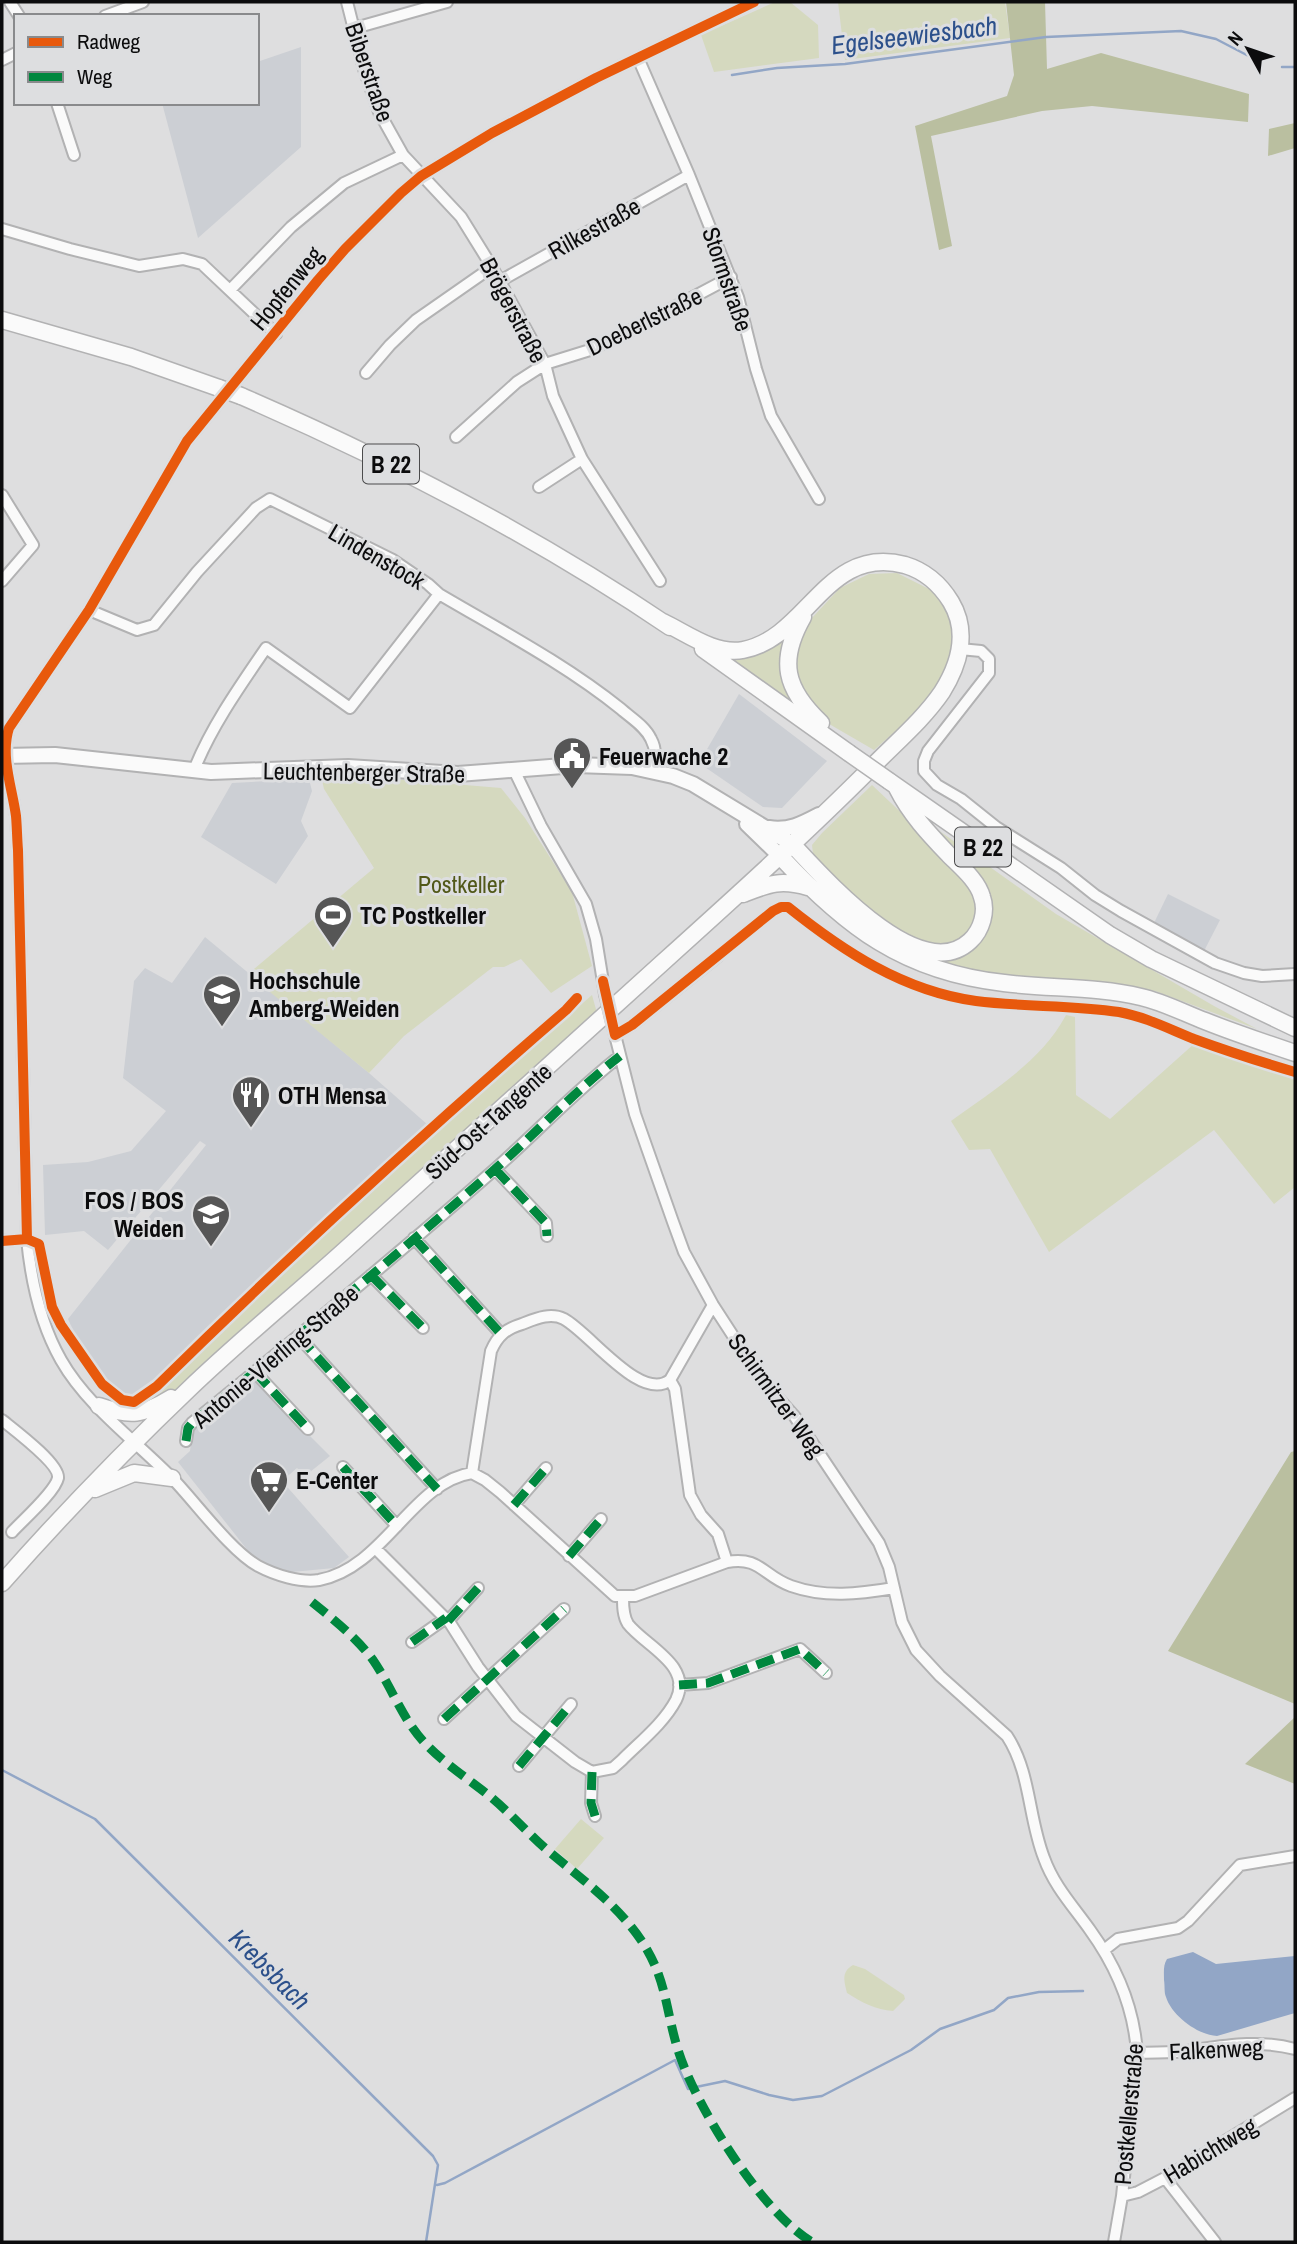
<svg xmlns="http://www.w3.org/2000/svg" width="1297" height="2244" font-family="'Archivo Narrow',sans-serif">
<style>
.built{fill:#cccfd4}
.green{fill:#d5d9bf}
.forest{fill:#babfa0}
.water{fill:#92a6c6}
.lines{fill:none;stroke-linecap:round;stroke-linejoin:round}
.stream{stroke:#92a6c6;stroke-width:2.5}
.street-casing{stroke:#b2b2b3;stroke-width:14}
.secondary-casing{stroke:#b2b2b3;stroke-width:18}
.primary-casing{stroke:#b2b2b3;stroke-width:19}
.street{stroke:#fafafa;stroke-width:10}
.secondary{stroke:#fafafa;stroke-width:14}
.primary{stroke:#fafafa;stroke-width:16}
.street-bridge-casing{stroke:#b2b2b3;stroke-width:14;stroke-linecap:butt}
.primary-bridge-casing{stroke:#b2b2b3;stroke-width:19;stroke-linecap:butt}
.street-bridge{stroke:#fafafa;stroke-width:10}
.primary-bridge{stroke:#fafafa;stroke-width:16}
.quiet{stroke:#00873e;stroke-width:9;stroke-dasharray:18 9;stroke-linecap:butt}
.cycleway-casing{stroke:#dddee0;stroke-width:15}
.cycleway{stroke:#e8590c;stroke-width:10}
.labels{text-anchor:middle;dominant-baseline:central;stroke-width:6;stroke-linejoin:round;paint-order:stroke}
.shield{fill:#dddee0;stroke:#4b4b4c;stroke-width:2}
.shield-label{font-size:23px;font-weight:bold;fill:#0c0c0d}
.street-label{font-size:24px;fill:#0c0c0d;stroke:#dddee0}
.poi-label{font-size:24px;font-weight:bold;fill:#0c0c0d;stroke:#dddee0;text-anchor:start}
.park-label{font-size:24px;fill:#515819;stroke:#dddee0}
.water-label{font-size:26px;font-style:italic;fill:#2c508b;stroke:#dddee0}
</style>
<rect width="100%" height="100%" fill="#dededf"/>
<path class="built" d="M301,47V147L198,238L162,103H257V62Z
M739,694L827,761L782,808L763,807L699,763Z
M309,779L312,791L301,821L308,836L276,884L201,837L232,783Z
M1168,894L1220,920L1204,951L1154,923Z
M205,937L369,1073L428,1125L143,1393L133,1397L121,1391L98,1373L82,1350L68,1319L206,1145L200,1141L108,1250L84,1231L45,1235L43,1165L88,1162L131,1151L166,1111L123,1078L134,981L145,968L172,983Z
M253,1379L330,1456L305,1476L297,1468L282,1481L349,1557L334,1568L292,1572L270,1566L249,1552L178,1462L190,1451L193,1428Z"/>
<path class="green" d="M775,2H790L818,25L819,58L714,72L701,35Z
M838,2H1005L1010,38L845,60Z
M897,573L933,591L946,607L954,627L951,664L924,706L874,750L824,721L799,692L794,652L810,620L840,588L869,574Z
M792,630L800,711L715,653C750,662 765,652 792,630Z
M321,776L381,778L501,788L525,818L572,892L592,966L551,993L521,959L504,967H493L404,1036L369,1073L248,974L374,868L324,789Z
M872,785L909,820L975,892L977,923L961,942L931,947L883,925L814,863L812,845L822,833Z
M917,815L1056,914L1214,1006L1257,1029L1155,991L983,977L894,947L806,876L810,872L930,958C971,962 972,942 989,910Z
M592,995L597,1013L185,1383L142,1411L140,1402L160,1388L443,1126Z
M1066,1015L1075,1017L1076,1095L1110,1119L1195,1043L1295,1077V1187L1274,1204L1214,1130L1049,1252L990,1149L969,1150L951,1121C993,1090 1041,1062 1066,1015Z
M581,1819L604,1838L577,1869L555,1849Z
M853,1965L865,1969L904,1995L905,1999L893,2011C876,2010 861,2002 847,1993C844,1981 841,1972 853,1965Z"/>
<path class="forest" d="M1006,2H1045L1047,69L1101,53L1249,94L1248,122L1092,106L1042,111L931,136L952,246L939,250L915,126L1007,96L1014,75Z
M1295,123V148L1268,156L1269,129Z
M1295,1451V1704L1168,1651L1291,1452Z
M1295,1717V1784L1245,1764Z"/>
<path class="water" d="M1193,1952L1216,1964L1295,1956V2013L1217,2036C1198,2035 1172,2016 1166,1997C1164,1993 1165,1986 1164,1980C1164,1973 1163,1965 1167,1959Z"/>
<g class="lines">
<path class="stream" d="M1282,67H1295
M732,75L777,68L845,64L1046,37L1181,31L1216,39L1262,63
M2,1770L95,1819L433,2156L438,2165L426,2242
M696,2087L725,2081L769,2095L793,2100L822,2096L911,2050L940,2029L994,2010L1008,1998L1039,1992L1083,1991
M437,2185L445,2183L675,2060L688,2089L691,2088"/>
<defs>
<path id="street" d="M10,2L19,16
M347,2L364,69L379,112L403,155L461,217L492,267L545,364L553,396L582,459L660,581
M754,2L596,78L492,133L421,176L401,193L345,249L318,280L187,441L89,610L9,728C0,756 12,787 16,816C17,827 17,838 18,850L27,1239C31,1281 40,1323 61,1360C87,1406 137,1442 173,1479C196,1503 231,1551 258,1566C275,1575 300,1583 319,1580C384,1568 412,1482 472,1473L485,1480L500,1492L615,1596H635L727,1562C760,1556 763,1576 791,1586C825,1598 859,1594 894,1588
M105,16L143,2
M355,28L447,2
M638,58L689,175L738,297L756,369L771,416L819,499
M2,60L16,53
M57,103L74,155
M2,229L70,249L139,266L183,259L202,264L276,334
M500,281L689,175
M231,289L291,227L344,183L403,155
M366,373L390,345L416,320L492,267
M456,437L517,382L545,364L590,350L618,337L731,277
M539,487L582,459
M2,495L33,545L2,581
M89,610L137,630L154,625L197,572L256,508L270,499L393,560L428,584L439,594C500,630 565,664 621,709C631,718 645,726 651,739C657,750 655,759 652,770
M960,649L981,651L989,659V673L928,751L924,761V771L937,785L961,799L996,827L1061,868L1095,895L1121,911L1215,963L1244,973L1262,976L1295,974
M194,770C211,727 240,686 266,648L350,708L439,594
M515,772L541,826L586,904L596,939L605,994
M718,956L632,1025L615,1035L635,1114L673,1222L684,1252L713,1305L761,1379L795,1417L879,1543L889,1567L902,1622L916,1650L940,1676L1007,1736C1031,1773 1028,1817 1044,1858C1054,1886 1073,1906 1090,1930C1116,1966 1134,2008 1137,2053L1122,2196L1114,2242
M495,1169L546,1223L547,1236
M414,1238L501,1334
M2,1241L27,1239
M371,1275L423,1328
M713,1305L670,1380L675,1389L690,1495L701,1515L718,1534L727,1562
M299,1337L437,1489
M255,1372L308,1429
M2,1420C13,1429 60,1464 58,1478C55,1492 23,1520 12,1532
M186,1441L188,1428L192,1423C294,1340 395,1257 494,1170C536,1133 575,1091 620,1056
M343,1467L397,1526
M472,1473L491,1351C498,1335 506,1329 522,1324C535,1319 550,1312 564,1319C590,1333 641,1403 670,1380
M514,1505L546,1468
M375,1548L450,1623L478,1667L516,1716L575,1762L592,1772L613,1768L622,1760C640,1742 664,1723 676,1700C693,1665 645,1646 628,1624C623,1616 623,1606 623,1598
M569,1556L601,1519
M448,1621L478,1588
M412,1642L446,1618
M679,1685L708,1683L800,1649L826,1673
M444,1719L564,1609
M519,1766L571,1704
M592,1772L591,1803L595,1816
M1104,1950L1118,1939L1178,1928L1188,1921L1240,1865L1295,1856
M1137,2053C1154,2052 1171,2053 1187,2051C1223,2046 1258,2039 1295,2049
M1165,2178L1215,2242
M1122,2196L1138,2192L1165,2178L1295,2098"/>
<path id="secondary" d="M2,756L55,755L211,772L348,767L458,774L576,765L632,767L673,776L693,784L792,844
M747,824L780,856
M769,828C789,831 802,824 819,815"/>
<path id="primary" d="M2,320L131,357L219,388
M241,396C391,461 534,535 670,627
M803,617C778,661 785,689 821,723
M703,649L849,753
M889,781L1110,935L1151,959L1295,1028
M792,844C823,877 920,988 970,941C982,930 987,911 982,897C978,881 961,867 949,855C929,834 910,814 897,788
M780,856C846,927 904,972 1004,983C1049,989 1096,986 1141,997C1163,1002 1184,1013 1205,1021C1235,1033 1265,1043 1295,1053
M743,894C769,884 780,879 808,887
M99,1406C131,1417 143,1415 171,1398
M95,1489L134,1473L172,1478
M2,1583C61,1516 124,1451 189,1389C239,1341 293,1297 345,1250C450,1155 555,1059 661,964C732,900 803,836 871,768C894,744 923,720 942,692C959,665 969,632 951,602C940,584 925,571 905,565C826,544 808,638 743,650C715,655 688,634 663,622"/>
</defs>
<use href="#street" class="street-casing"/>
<use href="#secondary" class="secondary-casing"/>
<use href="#primary" class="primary-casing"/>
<use href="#street" class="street"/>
<use href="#secondary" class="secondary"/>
<use href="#primary" class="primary"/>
<defs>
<path id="street-bridge" d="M605,994L615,1035"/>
<path id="primary-bridge" d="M219,388L241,396
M849,753L889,781"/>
</defs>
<use href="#street-bridge" class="street-bridge-casing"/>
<use href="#primary-bridge" class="primary-bridge-casing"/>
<use href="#street-bridge" class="street-bridge"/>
<use href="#primary-bridge" class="primary-bridge"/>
<path class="quiet" d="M495,1169L546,1223L547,1236
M414,1238L501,1334
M371,1275L423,1328
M299,1337L437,1489
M255,1372L308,1429
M186,1441L188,1428L192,1423C294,1340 395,1257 494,1170C536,1133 575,1091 620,1056
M343,1467L397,1526
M514,1505L546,1468
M569,1556L601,1519
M312,1602C333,1619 357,1638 373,1660C391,1686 402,1718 423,1741C444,1764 469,1779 492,1798C511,1814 528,1833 546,1849C580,1878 616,1903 641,1940C667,1979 665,2008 678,2050C695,2105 762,2213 812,2242
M448,1621L478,1588
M412,1642L446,1618
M679,1685L708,1683L800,1649L826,1673
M444,1719L564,1609
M519,1766L571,1704
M592,1772L591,1803L595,1816"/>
<defs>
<path id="cycleway" d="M603,981L615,1035L632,1025L773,911L781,907H788C843,951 903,991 976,1001C1023,1007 1072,1005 1119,1012C1146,1017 1169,1029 1194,1039C1227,1051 1261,1062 1295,1072
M27,1239L18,850C17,838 17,827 16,816C12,787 0,756 9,728L89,610L187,441L318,280L345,249L401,193L421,176L492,133L596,78L754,2
M2,1241L27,1239L39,1244L52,1307L61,1325L102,1384L122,1400L134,1402L157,1386C289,1256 426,1131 566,1010L577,998"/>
</defs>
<use href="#cycleway" class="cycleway-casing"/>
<use href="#cycleway" class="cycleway"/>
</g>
<defs>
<symbol id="civic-pin" viewBox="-11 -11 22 30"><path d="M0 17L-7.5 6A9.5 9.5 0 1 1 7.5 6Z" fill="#565656" stroke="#dddee0"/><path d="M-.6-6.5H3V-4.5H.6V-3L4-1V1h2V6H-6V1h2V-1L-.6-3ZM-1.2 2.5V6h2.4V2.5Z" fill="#fff"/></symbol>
<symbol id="stadium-pin" viewBox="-11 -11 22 30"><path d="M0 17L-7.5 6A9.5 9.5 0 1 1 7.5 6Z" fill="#565656" stroke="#dddee0"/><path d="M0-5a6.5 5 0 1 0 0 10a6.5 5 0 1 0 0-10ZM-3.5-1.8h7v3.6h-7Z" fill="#fff"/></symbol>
<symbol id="university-pin" viewBox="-11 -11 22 30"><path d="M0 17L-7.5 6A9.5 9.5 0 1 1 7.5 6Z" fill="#565656" stroke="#dddee0"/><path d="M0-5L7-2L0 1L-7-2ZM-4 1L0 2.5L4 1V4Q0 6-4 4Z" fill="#fff"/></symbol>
<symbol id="restaurant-pin" viewBox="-11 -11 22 30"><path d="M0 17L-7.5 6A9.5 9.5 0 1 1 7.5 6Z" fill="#565656" stroke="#dddee0"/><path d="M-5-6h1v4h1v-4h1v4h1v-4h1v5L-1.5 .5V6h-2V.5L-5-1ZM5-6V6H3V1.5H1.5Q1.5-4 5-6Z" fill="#fff"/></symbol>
<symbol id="school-pin" viewBox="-11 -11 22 30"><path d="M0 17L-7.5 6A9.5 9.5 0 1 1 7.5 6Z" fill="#565656" stroke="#dddee0"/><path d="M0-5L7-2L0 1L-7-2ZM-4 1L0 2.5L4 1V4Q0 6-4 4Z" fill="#fff"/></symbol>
<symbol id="supermarket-pin" viewBox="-11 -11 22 30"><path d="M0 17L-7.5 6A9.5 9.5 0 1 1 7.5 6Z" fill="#565656" stroke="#dddee0"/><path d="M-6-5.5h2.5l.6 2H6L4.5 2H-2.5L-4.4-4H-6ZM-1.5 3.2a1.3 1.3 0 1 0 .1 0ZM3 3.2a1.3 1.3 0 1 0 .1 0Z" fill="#fff"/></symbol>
</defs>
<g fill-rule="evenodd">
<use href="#civic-pin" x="550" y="734" width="44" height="60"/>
<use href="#stadium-pin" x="311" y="893" width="44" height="60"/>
<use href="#university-pin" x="200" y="972" width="44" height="60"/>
<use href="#restaurant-pin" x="229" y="1073" width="44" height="60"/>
<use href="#school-pin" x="189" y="1192" width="44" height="60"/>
<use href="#supermarket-pin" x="247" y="1458" width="44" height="60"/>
</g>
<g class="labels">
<g class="shield">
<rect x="363" y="444.5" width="56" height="39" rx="5"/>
<rect x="955" y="827.5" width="56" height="39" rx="5"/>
</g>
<g class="shield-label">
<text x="391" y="464">B 22</text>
<text x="983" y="847">B 22</text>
</g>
<g class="street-label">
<text transform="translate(370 72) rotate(71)">Biberstraße</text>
<text transform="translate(594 228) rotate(-29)">Rilkestraße</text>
<text transform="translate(728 279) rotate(71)">Stormstraße</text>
<text transform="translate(286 288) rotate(-51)">Hopfenweg</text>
<text transform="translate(514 310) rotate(62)">Brögerstraße</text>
<text transform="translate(644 321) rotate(-26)">Doeberlstraße</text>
<text transform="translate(377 556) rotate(30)">Lindenstock</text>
<text transform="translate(364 772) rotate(1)">Leuchtenberger Straße</text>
<text transform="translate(488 1121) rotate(-42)">Süd-Ost-Tangente</text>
<text transform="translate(275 1356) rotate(-40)">Antonie-Vierling-Straße</text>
<text transform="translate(777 1395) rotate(54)">Schirmitzer Weg</text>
<text transform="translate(1216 2049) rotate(-3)">Falkenweg</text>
<text transform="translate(1128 2114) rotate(-85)">Postkellerstraße</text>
<text transform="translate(1210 2150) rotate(-31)">Habichtweg</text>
</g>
<g class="poi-label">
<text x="599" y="756">Feuerwache 2</text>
<text x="360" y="915">TC Postkeller</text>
<text x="249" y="980">Hochschule<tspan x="249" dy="28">Amberg-Weiden</tspan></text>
<text x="278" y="1095">OTH Mensa</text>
<text x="184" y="1200" text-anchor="end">FOS / BOS<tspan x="184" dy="28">Weiden</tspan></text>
<text x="296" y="1480">E-Center</text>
</g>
<g class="park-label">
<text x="461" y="884">Postkeller</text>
</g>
<g class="water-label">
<text transform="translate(914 35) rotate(-7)">Egelseewiesbach</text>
<text transform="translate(270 1969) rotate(45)">Krebsbach</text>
</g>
</g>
<rect width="1297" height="2244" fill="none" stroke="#0c0c0d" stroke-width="7"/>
<rect x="14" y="14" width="245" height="91" fill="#dddee0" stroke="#898a8c" stroke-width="2"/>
<rect x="28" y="37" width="35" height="10" fill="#e8590c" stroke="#898a8c" stroke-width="2"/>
<text x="77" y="49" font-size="21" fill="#0c0c0d">Radweg</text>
<rect x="28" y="72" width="35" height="10" fill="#00873e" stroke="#898a8c" stroke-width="2"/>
<text x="77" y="84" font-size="21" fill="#0c0c0d">Weg</text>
<g transform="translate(1248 49) rotate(310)" stroke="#dddee0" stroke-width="5" paint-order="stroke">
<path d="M0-5L12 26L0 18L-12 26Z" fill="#0c0c0d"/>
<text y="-10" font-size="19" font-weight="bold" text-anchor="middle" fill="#0c0c0d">N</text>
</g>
</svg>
